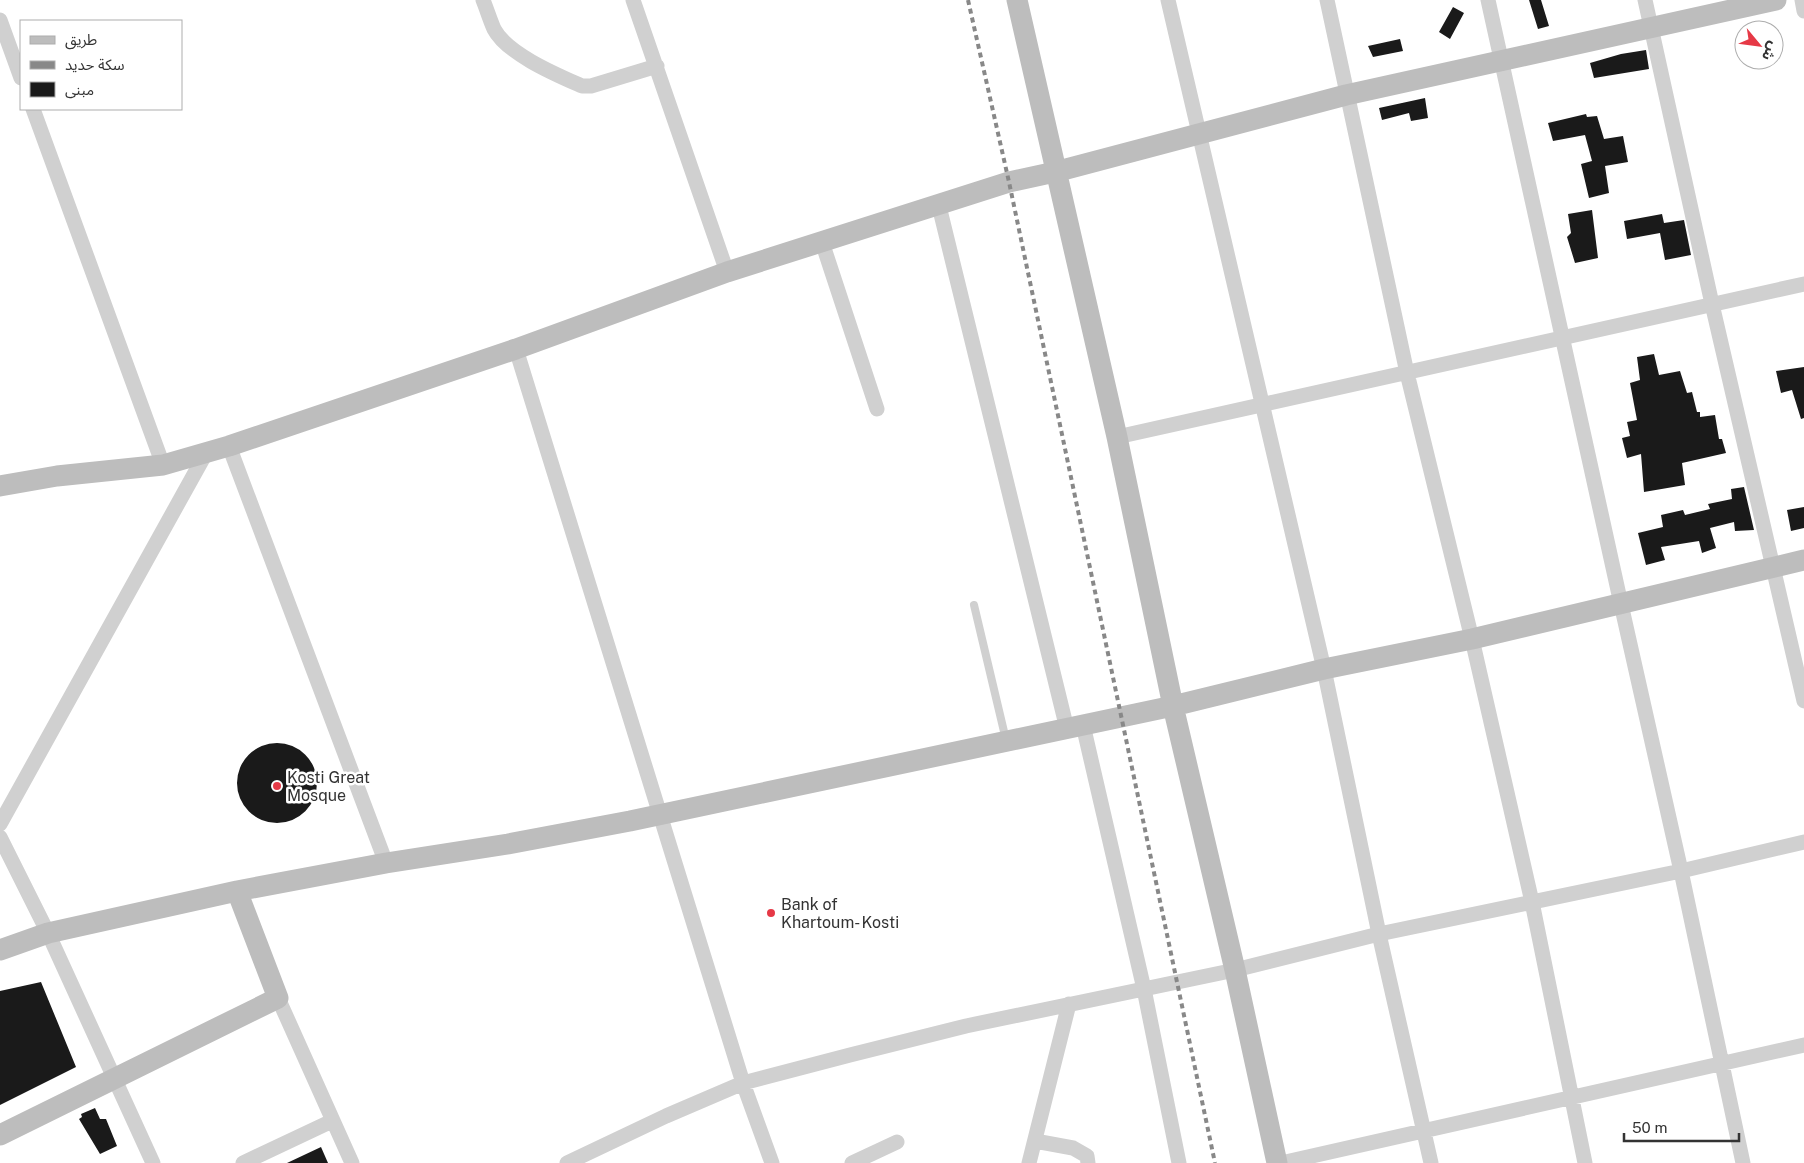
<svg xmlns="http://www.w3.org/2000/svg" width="1804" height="1163" font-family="'Public Sans','Noto Sans Arabic',sans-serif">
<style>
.building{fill:#1a1a1a}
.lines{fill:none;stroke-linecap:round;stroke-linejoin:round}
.lane{stroke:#d0d0d0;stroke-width:8}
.street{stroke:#d0d0d0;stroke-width:15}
.secondary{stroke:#bdbdbd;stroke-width:21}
.rail{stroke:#888;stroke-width:4;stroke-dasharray:5 4;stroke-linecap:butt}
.poi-dot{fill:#e63946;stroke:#fff;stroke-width:2}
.labels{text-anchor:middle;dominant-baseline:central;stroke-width:5;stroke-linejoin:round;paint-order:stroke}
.poi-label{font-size:16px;fill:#333;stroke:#fff;text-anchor:start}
</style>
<rect width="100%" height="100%" fill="#fff"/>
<path class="building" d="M1529,0H1541L1549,26L1538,29Z
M1453,7L1464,13L1450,39L1439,32Z
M1400,39L1403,51L1373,57L1368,46Z
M1646,50L1649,69L1594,78L1590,63L1621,54Z
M1425,98L1428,118L1411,121L1409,113L1382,120L1379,108Z
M1586,114L1587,117L1597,116L1604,139L1623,136L1628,162L1605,166L1609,193L1589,198L1581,164L1592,161L1585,135L1553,141L1548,123Z
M1592,210L1598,258L1575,263L1567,237L1571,233L1568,214Z
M1662,214L1664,223L1684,220L1691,255L1665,260L1660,233L1627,239L1624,221Z
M1654,354L1659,375L1680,371L1687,393L1692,392L1697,412H1700V417L1715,415L1719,439H1722L1726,453L1682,463L1685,485L1644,492L1641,454L1627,458L1622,438L1630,436L1627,422L1637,420L1630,383L1640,380L1637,357Z
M1804,367V418L1801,419L1792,390L1781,393L1776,371Z
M1744,487L1754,530L1735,531L1734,522L1710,528L1716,548L1702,553L1699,541L1661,547L1665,560L1646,565L1638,533L1663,527L1661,515L1683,510L1685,515L1710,509L1708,504L1732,499L1731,489Z
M1804,507V528L1791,531L1787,510Z
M237 783a40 40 0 1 1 80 0a40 40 0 1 1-80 0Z
M41,982L76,1067L0,1105V991Z
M95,1108L100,1119H106L117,1146L100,1154L79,1119L82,1117L81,1114Z
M321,1147L328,1163H287Z"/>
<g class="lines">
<path class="lane" d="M974,605L1006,740"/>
<path class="street" d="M483,0C487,10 490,20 494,29C507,54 557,75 582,86H591L657,66
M633,0L727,272
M1168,0L1324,669L1379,934L1431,1163
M1327,0L1407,373L1472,639L1532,902L1585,1163
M1488,0L1621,604L1681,871L1743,1163
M1645,0L1712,304L1804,701
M1802,0L1804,11
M0,20L21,78
M33,109L163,465
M939,206L1067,729
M822,242L877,409
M516,349L743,1083L772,1163
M1117,437L1804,284
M229,446L386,863
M1083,725L1144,989L1179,1163
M0,824L206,453
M0,837L48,933L153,1163
M278,998L352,1163
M1035,1141L1073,1148L1087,1156L1088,1163
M243,1163L332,1121
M567,1163L666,1116L743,1083L850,1055L966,1026L1235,970L1379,934L1681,871L1804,842
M852,1163L897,1142
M1029,1163L1069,1004
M1281,1163L1804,1045"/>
<path class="secondary" d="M1017,0L1117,437L1173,706L1235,970L1277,1163
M0,486L57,476L163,465L229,446L516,349L727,272L1009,182L1055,172L1346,95L1776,0
M0,950L48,933L237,891L386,863L508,844L630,821L1173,706L1324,669L1472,639L1804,560
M0,1135L278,998L237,891"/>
<path class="rail" d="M968,0L1009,182L1215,1163"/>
</g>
<g class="poi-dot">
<circle cx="277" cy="786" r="5"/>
<circle cx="771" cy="913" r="5"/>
</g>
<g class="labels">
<g class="poi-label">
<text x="287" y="777">Kosti Great<tspan x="287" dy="18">Mosque</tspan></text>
<text x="781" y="904">Bank of<tspan x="781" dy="18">Khartoum- Kosti</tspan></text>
</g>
</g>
<rect x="20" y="20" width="162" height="90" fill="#ffffff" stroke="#adadad"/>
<rect x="30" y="36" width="25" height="8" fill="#bdbdbd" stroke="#adadad"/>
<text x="65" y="45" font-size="15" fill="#333333">طريق</text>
<rect x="30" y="61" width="25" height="8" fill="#888888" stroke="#adadad"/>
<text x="65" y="70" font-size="15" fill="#333333">سكة حديد</text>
<rect x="30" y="82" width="25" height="15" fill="#1a1a1a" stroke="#adadad"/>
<text x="65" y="95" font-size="15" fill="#333333">مبنى</text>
<g transform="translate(1759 45) rotate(119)"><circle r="24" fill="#ffffff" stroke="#adadad"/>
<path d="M0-4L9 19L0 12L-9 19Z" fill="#e63946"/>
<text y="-8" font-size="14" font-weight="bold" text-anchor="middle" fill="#333333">ش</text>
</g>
<path d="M1624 1133v8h115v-8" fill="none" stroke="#333333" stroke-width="2.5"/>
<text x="1632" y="1133" font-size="15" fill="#333333" stroke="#ffffff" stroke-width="4" paint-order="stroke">50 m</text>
</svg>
